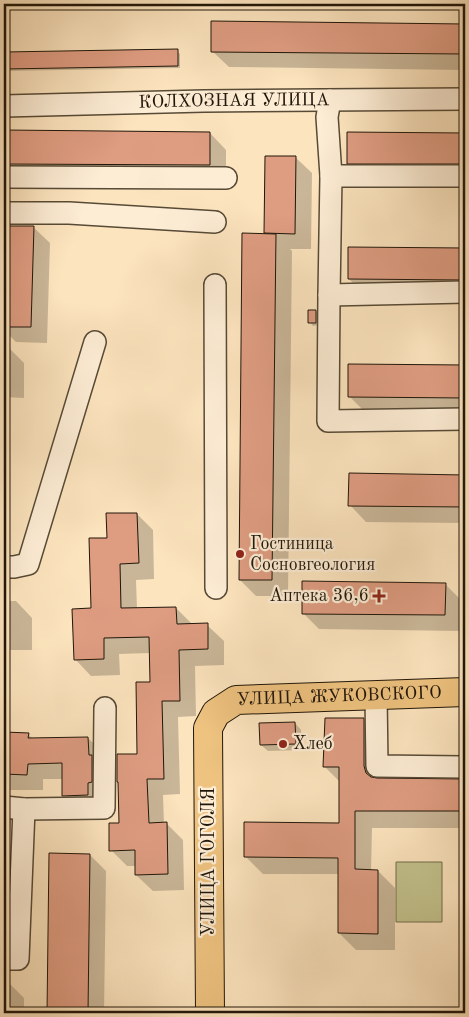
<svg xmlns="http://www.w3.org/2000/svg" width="469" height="1017" font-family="'Old Standard TT',serif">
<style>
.green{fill:#c3c38e;stroke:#726c4c}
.shadow{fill:#0003}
.building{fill:#de9c81;stroke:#201609}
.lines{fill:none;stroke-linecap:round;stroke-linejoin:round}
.minor-casing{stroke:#574a36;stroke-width:24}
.major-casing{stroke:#201609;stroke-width:30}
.minor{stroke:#fdedd5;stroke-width:21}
.major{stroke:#eec27f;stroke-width:28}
.poi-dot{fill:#8f2418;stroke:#fdedd5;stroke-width:2}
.labels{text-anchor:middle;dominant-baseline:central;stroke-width:4.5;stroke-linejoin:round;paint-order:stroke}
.street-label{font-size:18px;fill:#201609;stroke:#fdedd5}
.poi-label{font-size:18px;fill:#201609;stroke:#fdedd5;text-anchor:start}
</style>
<rect width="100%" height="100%" fill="#fce4be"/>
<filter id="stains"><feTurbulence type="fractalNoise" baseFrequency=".004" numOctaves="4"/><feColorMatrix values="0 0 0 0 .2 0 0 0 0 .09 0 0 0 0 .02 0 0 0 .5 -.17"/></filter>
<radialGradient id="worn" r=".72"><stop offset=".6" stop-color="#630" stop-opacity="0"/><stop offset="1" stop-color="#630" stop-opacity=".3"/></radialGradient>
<path class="green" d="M4,820H10L7,920H4Z
M396,862H442V922H396Z"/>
<path class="shadow" d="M213,22L465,25V70L229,67L212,51Z
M177,51L180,54V68L4,71V54Z
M4,131L210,133L226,150V181L4,179Z
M348,133L465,134V179H364L348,163Z
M295,157L312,173L311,249H290L292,251L288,596H256L240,580L267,235L265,233Z
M4,226L33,227L50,243L47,343L16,342L4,330Z
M350,248L465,249V294H364L349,279Z
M316,311L319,314V325L313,326L310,322Z
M4,347H8L24,363V398L4,397Z
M349,365L465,367V413L365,412L349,396Z
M350,474L465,476V523L366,522L350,505Z
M137,514L153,530L154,579L136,580L137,609L176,608L192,624L207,625L224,641V665L195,666L196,716L178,717L180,794L163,795L164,824L166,823L183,840L184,890L153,891L136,875V866H127L111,850L120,824L139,755L151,683V653L119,654L120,675L91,676L75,659L92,610L108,539Z
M445,584L461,600V631L319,629L303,613Z
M4,601H16L32,618V650H4Z
M363,719L381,736V780H465V828H372L371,871H378L395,888V950H356L339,933V874H263L245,856L340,824V782L325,767Z
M295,723L301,730L302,750L268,751L261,745Z
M4,733L28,734L33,739L88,738L104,754L107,798L80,812L64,795L63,779H43V790H4Z
M50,854L90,855L106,871L104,1013H48Z
M4,982H8L24,998V1013H4Z"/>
<path class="building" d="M211,21L465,24V54L211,52Z
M178,49V66L4,69V52Z
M4,130L210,132V165L4,164Z
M347,132L465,133V164H347Z
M265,156H296L295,234L264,233Z
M4,226H34L31,327H4Z
M242,233L276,234L272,580H239Z
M348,247L465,248V280L348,279Z
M308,310H316V323H308Z
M348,364L465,365V398L348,397Z
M349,473L465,475V507L348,506Z
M106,513H137L139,563L120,564L121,608L176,607L177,624L208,623V649L179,650L180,701H162L164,779H147L149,823L167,822L168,874L135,875V850L109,851V823H119L118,782H117V754H137L136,682H150L149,637L104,638V659L74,660L72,609L91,608L89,538H107Z
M302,581L446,583L445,615L302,614Z
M325,718H364V766L366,773L371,777L377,778L465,779V811H355V869L378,870V934L338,933V858L244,857V822L339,823V767H323Z
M295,722L296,744L260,745L259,723Z
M4,732L29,733L28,738L88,737L89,755H92V782L88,783V795L62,796V763L28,764L27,775L4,774Z
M49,853L90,854L88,1013H47Z"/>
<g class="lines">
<defs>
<g id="minor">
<path d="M330,100L327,117L331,176L329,295L328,421L465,419"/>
<path id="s1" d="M4,106L204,101L465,99"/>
<path d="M331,176H465"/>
<path d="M4,177L226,178"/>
<path d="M4,213H69L215,222"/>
<path d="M215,285L216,588"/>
<path d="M329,295L465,292"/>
<path d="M4,567H14L28,564L95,342"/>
<path d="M376,695L377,766L463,767"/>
<path d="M4,807L24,809L104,808L105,708"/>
<path d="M4,959H18L24,809"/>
</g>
<g id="major">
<path id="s2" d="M210,1013L208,728L216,713L236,700L465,692"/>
</g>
</defs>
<use href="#minor" class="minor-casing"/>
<use href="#major" class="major-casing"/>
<use href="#minor" class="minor"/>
<use href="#major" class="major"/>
</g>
<g class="poi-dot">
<circle cx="240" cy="554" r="5"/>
<path d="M376.5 588.5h5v5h5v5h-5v5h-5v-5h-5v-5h5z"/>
<circle cx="283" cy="744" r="5"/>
</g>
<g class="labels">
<g class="street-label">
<text stroke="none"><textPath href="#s1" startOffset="230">КОЛХОЗНАЯ УЛИЦА</textPath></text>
<text stroke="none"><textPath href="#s2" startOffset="429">УЛИЦА ЖУКОВСКОГО</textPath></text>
<text transform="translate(209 862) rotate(-90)">УЛИЦА ГОГОЛЯ</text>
</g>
<g class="poi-label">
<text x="250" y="544">Гостиница<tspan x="250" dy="21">Сосновгеология</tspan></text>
<text x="369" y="596" text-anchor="end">Аптека 36,6</text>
<text x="293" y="744">Хлеб</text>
</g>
</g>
<rect width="469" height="1017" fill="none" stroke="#fce4be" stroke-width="20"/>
<rect x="5" y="5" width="459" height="1007" fill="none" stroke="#201609" stroke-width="2.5"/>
<rect x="10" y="10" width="449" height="997" fill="none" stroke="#201609"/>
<rect width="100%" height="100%" filter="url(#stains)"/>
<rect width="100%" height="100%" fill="url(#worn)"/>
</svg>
